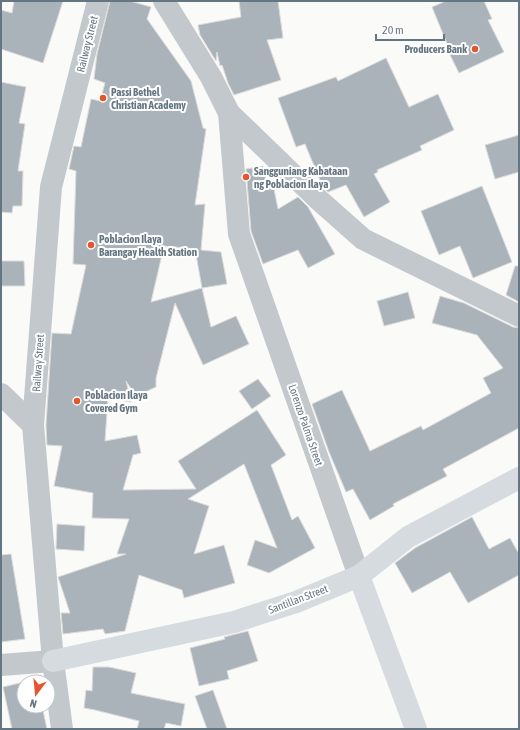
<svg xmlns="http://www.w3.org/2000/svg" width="520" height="730" font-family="'Asap Condensed',sans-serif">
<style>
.building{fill:#aab3b9;stroke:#dcdcda;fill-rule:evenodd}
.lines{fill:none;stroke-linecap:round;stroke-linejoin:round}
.minor{stroke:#c3c8cc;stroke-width:22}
.tertiary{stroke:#c3c8cc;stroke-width:22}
.secondary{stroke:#d6dbdf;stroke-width:22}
.poi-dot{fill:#e4572e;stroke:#fff;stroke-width:1.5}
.labels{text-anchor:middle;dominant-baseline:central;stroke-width:4;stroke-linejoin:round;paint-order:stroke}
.street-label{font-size:11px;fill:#657683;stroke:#fff}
.poi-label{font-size:11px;font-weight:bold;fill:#657683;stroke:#fff;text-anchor:start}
</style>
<rect width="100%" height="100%" fill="#fafaf8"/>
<path class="building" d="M14,1H63L43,63L1,49V10L12,13Z
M110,1H130L151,7L147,19L191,81L203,128L206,129L195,205L205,204L201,250L221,252L227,284L202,288L211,327L236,316L249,344L203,365L175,303L156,378V387L136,396L126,381L131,402L108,398L105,441L137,435L141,453L133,455L123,490L196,489L178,461L257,410L286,455L271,465L292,520L298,516L315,548L269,573L247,565L255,540L277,548L244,464L188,499L209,506L194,554L224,545L235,583L184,598L182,590L139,575L125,631L105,634L103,629L63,634L61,613H70L58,577L126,554H117L129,519L92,518L93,493L54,486L62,446L47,445L46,425L52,333L71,334L86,265L73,264L76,171L69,169L74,146L81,147L91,99L100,101L105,83L94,79L97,54ZM164,246L195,249L202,288L151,302Z
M239,1H278L283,38L267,40L281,80L234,95L228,83L222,65L220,66L217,52L216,61L200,35L198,25L241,17Z
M446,1H484L492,19L488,20L504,52L459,73L446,47L448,46L432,7Z
M386,58L409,107L438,94L454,130L420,146L422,150L377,170L378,172L374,174L390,202L364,217L346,185L328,192L322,185L305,144L296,147L278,98L336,77L338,81Z
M1,82L26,87L19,123L25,124L18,171H23L22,206H13L12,213L1,212Z
M519,135V172L495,179L485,145Z
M263,166L267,185L273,184L278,209L298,197L308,207L335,254L308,268L298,250L263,264L251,231L246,169Z
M482,186L512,262L473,278L460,246L439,255L421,211Z
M1,261H24L25,286H1Z
M515,266H519V302L506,295Z
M408,292L415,318L384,326L377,301Z
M440,296L464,303L513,327L519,328V428L443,469L447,476L393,504L394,506L370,520L353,489L346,492L329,452L312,404L342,390L370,451L421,426L423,430L491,393L483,378L503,368L477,335L432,323Z
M258,379L271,396L252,409L239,391Z
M472,517L489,549L510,538L519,554V575L468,603L450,572L412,593L395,563L415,548Z
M57,524L85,526L84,551L56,549Z
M11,554L25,639L1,642V555Z
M248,631L258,661L227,671L229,679L199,686L190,648L225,639L224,637Z
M93,667H109L136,673L131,693L185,704L181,726L166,723L164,729H137L139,721L95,710L84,708L86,690L92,691Z
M24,682V706H42L47,729H12L3,687Z
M213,690L227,729H207L195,696Z"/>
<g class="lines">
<path class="minor" d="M229,113L319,200L363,239L519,316
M1,394L33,425
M53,661L62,729"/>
<path class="tertiary" d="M164,1L211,77L229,113L239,234L359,576
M1,665L53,661L33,425L51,187L98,1"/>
<path class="secondary" d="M359,576L416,729
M53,661L234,622L296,602L359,576L408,537L519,478"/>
</g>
<g class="poi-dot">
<circle cx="475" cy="49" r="4"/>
<circle cx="103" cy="98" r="4"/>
<circle cx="246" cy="177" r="4"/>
<circle cx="91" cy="245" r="4"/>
<circle cx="77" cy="401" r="4"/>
</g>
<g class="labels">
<g class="street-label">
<text transform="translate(87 44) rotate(-76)">Railway Street</text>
<text transform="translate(38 363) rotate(-86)">Railway Street</text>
<text transform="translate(306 425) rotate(71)">Lorenzo Palma Street</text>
<text transform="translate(298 599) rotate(-21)">Santillan Street</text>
</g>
<g class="poi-label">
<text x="467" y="49" text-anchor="end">Producers Bank</text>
<text x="111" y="92">Passi Bethel<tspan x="111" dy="13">Christian Academy</tspan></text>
<text x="254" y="171">Sangguniang Kabataan<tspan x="254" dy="13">ng Poblacion Ilaya</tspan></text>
<text x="99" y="239">Poblacion Ilaya<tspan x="99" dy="13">Barangay Health Station</tspan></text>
<text x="85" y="395">Poblacion Ilaya<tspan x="85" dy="13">Covered Gym</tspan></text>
</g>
</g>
<rect width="520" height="730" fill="none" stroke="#657683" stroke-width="4"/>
<g transform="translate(36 694) rotate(196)"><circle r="19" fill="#ffffff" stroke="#c1c8cd"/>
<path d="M0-3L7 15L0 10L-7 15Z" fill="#e4572e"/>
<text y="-6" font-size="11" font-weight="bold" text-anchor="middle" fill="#657683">N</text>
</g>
<path d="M376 34v6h68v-6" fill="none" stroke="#657683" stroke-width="2"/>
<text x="382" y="34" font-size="12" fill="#657683" stroke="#ffffff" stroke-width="3" paint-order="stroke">20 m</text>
</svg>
